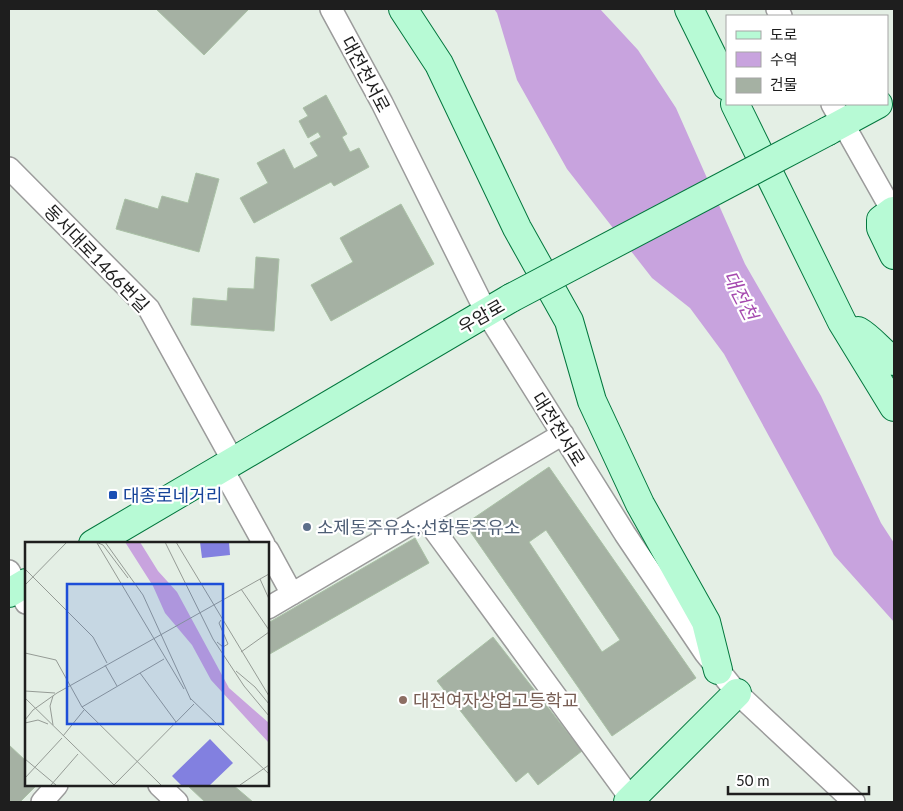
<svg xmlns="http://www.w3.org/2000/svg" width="903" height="811" font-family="Lato,'Noto Sans KR',sans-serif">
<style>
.water{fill:#c8a3de}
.building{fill:#a5b1a3;stroke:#aac1a6;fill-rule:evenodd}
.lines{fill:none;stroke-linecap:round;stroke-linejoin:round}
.street-casing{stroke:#9b9b9b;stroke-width:24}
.secondary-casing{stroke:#03773e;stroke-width:30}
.street{stroke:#fff;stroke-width:21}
.secondary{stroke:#b7fad5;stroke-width:28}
.secondary-bridge-casing{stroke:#03773e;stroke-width:30;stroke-linecap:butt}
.secondary-bridge{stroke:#b7fad5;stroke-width:28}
.transit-dot{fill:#1a4fb4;stroke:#fff;stroke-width:2}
.service-dot{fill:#5c6f8a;stroke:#fff;stroke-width:2}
.education-dot{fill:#8d6e63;stroke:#fff;stroke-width:2}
.labels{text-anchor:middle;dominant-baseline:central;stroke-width:4.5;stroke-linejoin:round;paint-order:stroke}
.street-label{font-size:18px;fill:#1e1e1e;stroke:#fff}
.transit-label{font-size:18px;fill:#164399;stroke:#fff;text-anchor:start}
.service-label{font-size:18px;fill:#4e5e75;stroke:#fff;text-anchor:start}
.education-label{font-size:18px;fill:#785e54;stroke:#fff;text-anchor:start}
.water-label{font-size:19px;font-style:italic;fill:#a549af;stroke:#fff}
.inset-road{fill:none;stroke:#959b95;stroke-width:1}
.view{fill:#1d4ed8;fill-opacity:0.15;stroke:#1d4ed8;stroke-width:2.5}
.inset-edge{fill:none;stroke:#1e1e1e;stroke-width:2.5}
</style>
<rect width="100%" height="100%" fill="#e4efe5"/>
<path class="water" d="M494,9H600L638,50L676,108L745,264L821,396L881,523L894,543V622L834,555L724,354L690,308L652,278L567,169L517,80L497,13Z"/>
<path class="building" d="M156,9H249L204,55Z
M326,95L347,134L342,137L350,152L359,148L369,167L334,186L331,182L254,223L240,198L268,183L257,163L284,149L294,169L318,156L310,143L321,137L318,132L308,138L299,121L308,116L303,108Z
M196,173L219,179L199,252L116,229L125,199L158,209L162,196L188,203Z
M401,204L434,264L331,321L311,285L353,262L340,238Z
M256,257L279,259L274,331L191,325L193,298L227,301L228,288L254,289Z
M549,467L696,678L612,736L465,524ZM546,530L620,640L602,652L529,542Z
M415,538L429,563L268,655V623Z
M493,637L582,751L538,785L528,772L516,782L437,681Z
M9,745L26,761V785H37L20,802H9Z
M187,785H233L253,802H205Z"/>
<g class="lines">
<defs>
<path id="street" d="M331,9L382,103L486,312L625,534L705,653L737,693L854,802
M777,9L781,16
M832,104L894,214
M9,168L149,309L233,461
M222,468L264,544
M424,516L631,799
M268,550L292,594
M9,571L26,603
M268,608L563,434
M159,785L177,802
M42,802L57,785"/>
<path id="secondary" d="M403,9L439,64L517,228L569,321L592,401L640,504L706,622L718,670
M689,9L727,86
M735,104L842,322L894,407
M828,131L878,104
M893,211L881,220V228L894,255
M858,331C872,339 881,353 894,361
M93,544L511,298
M9,593L26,583
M628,802L737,693"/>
</defs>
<use href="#street" class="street-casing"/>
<use href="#secondary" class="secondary-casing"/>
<use href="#street" class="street"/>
<use href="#secondary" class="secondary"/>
<defs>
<path id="secondary-bridge" d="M511,298L828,131"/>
</defs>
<use href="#secondary-bridge" class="secondary-bridge-casing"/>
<use href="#secondary-bridge" class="secondary-bridge"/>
</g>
<rect class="transit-dot" x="108" y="490" width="10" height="10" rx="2.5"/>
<circle class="service-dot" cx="307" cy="527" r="5"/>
<circle class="education-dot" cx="403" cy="700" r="5"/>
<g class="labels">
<g class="street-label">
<text transform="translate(366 74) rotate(62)">대전천서로</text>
<text transform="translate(97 258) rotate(46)">동서대로1466번길</text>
<text transform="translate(481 316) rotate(-30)">우암로</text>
<text transform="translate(559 429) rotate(58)">대전천서로</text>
</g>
<g class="transit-label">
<text x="123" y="495">대종로네거리</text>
</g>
<g class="service-label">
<text x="317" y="527">소제동주유소;선화동주유소</text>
</g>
<g class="education-label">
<text x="413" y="700">대전여자상업고등학교</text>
</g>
<g class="water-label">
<text transform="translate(741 295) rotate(63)">대전천</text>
</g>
</g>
<g transform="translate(25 542)">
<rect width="244" height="244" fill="#e4efe5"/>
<path d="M175,0H204L205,13L177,16ZM185,197L208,221L185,243H156L147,234Z" fill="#8280e0"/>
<path d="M100,0H115L133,29L152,50L204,146L244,181V201L186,138L167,103L140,71L128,44Z" fill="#c8a3de"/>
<path class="inset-road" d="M71,0L78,3L103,36M80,0L118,53L166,158M140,0L188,97L219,144L244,174M151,0L244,154M72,1L159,147M0,27L68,95L82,121M235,37L244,57M0,43L42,0M216,47L244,88M192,100L198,105L203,102L194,81L196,78M216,110L244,90M0,111L31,118L57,165L136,243M80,123L92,144M211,129L230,145L244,162M115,131L151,180M0,149L30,151M0,156L89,243M165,156L244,232M57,165L139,117M0,178L8,168L32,151L244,32M0,181L13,178L23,182M28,183L25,164L28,154M38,194L59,168M0,217L31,243M0,236L37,196M26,243L53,212M89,243L169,162M215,243L244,223"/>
<path class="view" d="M42,42H198V182H42Z"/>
<rect width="244" height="244" class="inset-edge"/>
</g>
<rect width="903" height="811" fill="none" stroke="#1e1e1e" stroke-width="20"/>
<rect x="726" y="15" width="162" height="90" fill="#ffffff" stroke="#a5a5a5"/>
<rect x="736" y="31" width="25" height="8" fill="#b7fad5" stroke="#a5a5a5"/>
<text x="770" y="40" font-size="15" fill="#1e1e1e">도로</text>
<rect x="736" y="52" width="25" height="15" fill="#c8a3de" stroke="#a5a5a5"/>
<text x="770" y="65" font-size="15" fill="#1e1e1e">수역</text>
<rect x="736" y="78" width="25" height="15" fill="#a5b1a3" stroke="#a5a5a5"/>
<text x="770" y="90" font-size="15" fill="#1e1e1e">건물</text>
<path d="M728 786v8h141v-8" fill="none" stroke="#1e1e1e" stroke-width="2.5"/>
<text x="736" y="786" font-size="15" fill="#1e1e1e" stroke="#ffffff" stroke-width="4" paint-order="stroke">50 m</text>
</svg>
